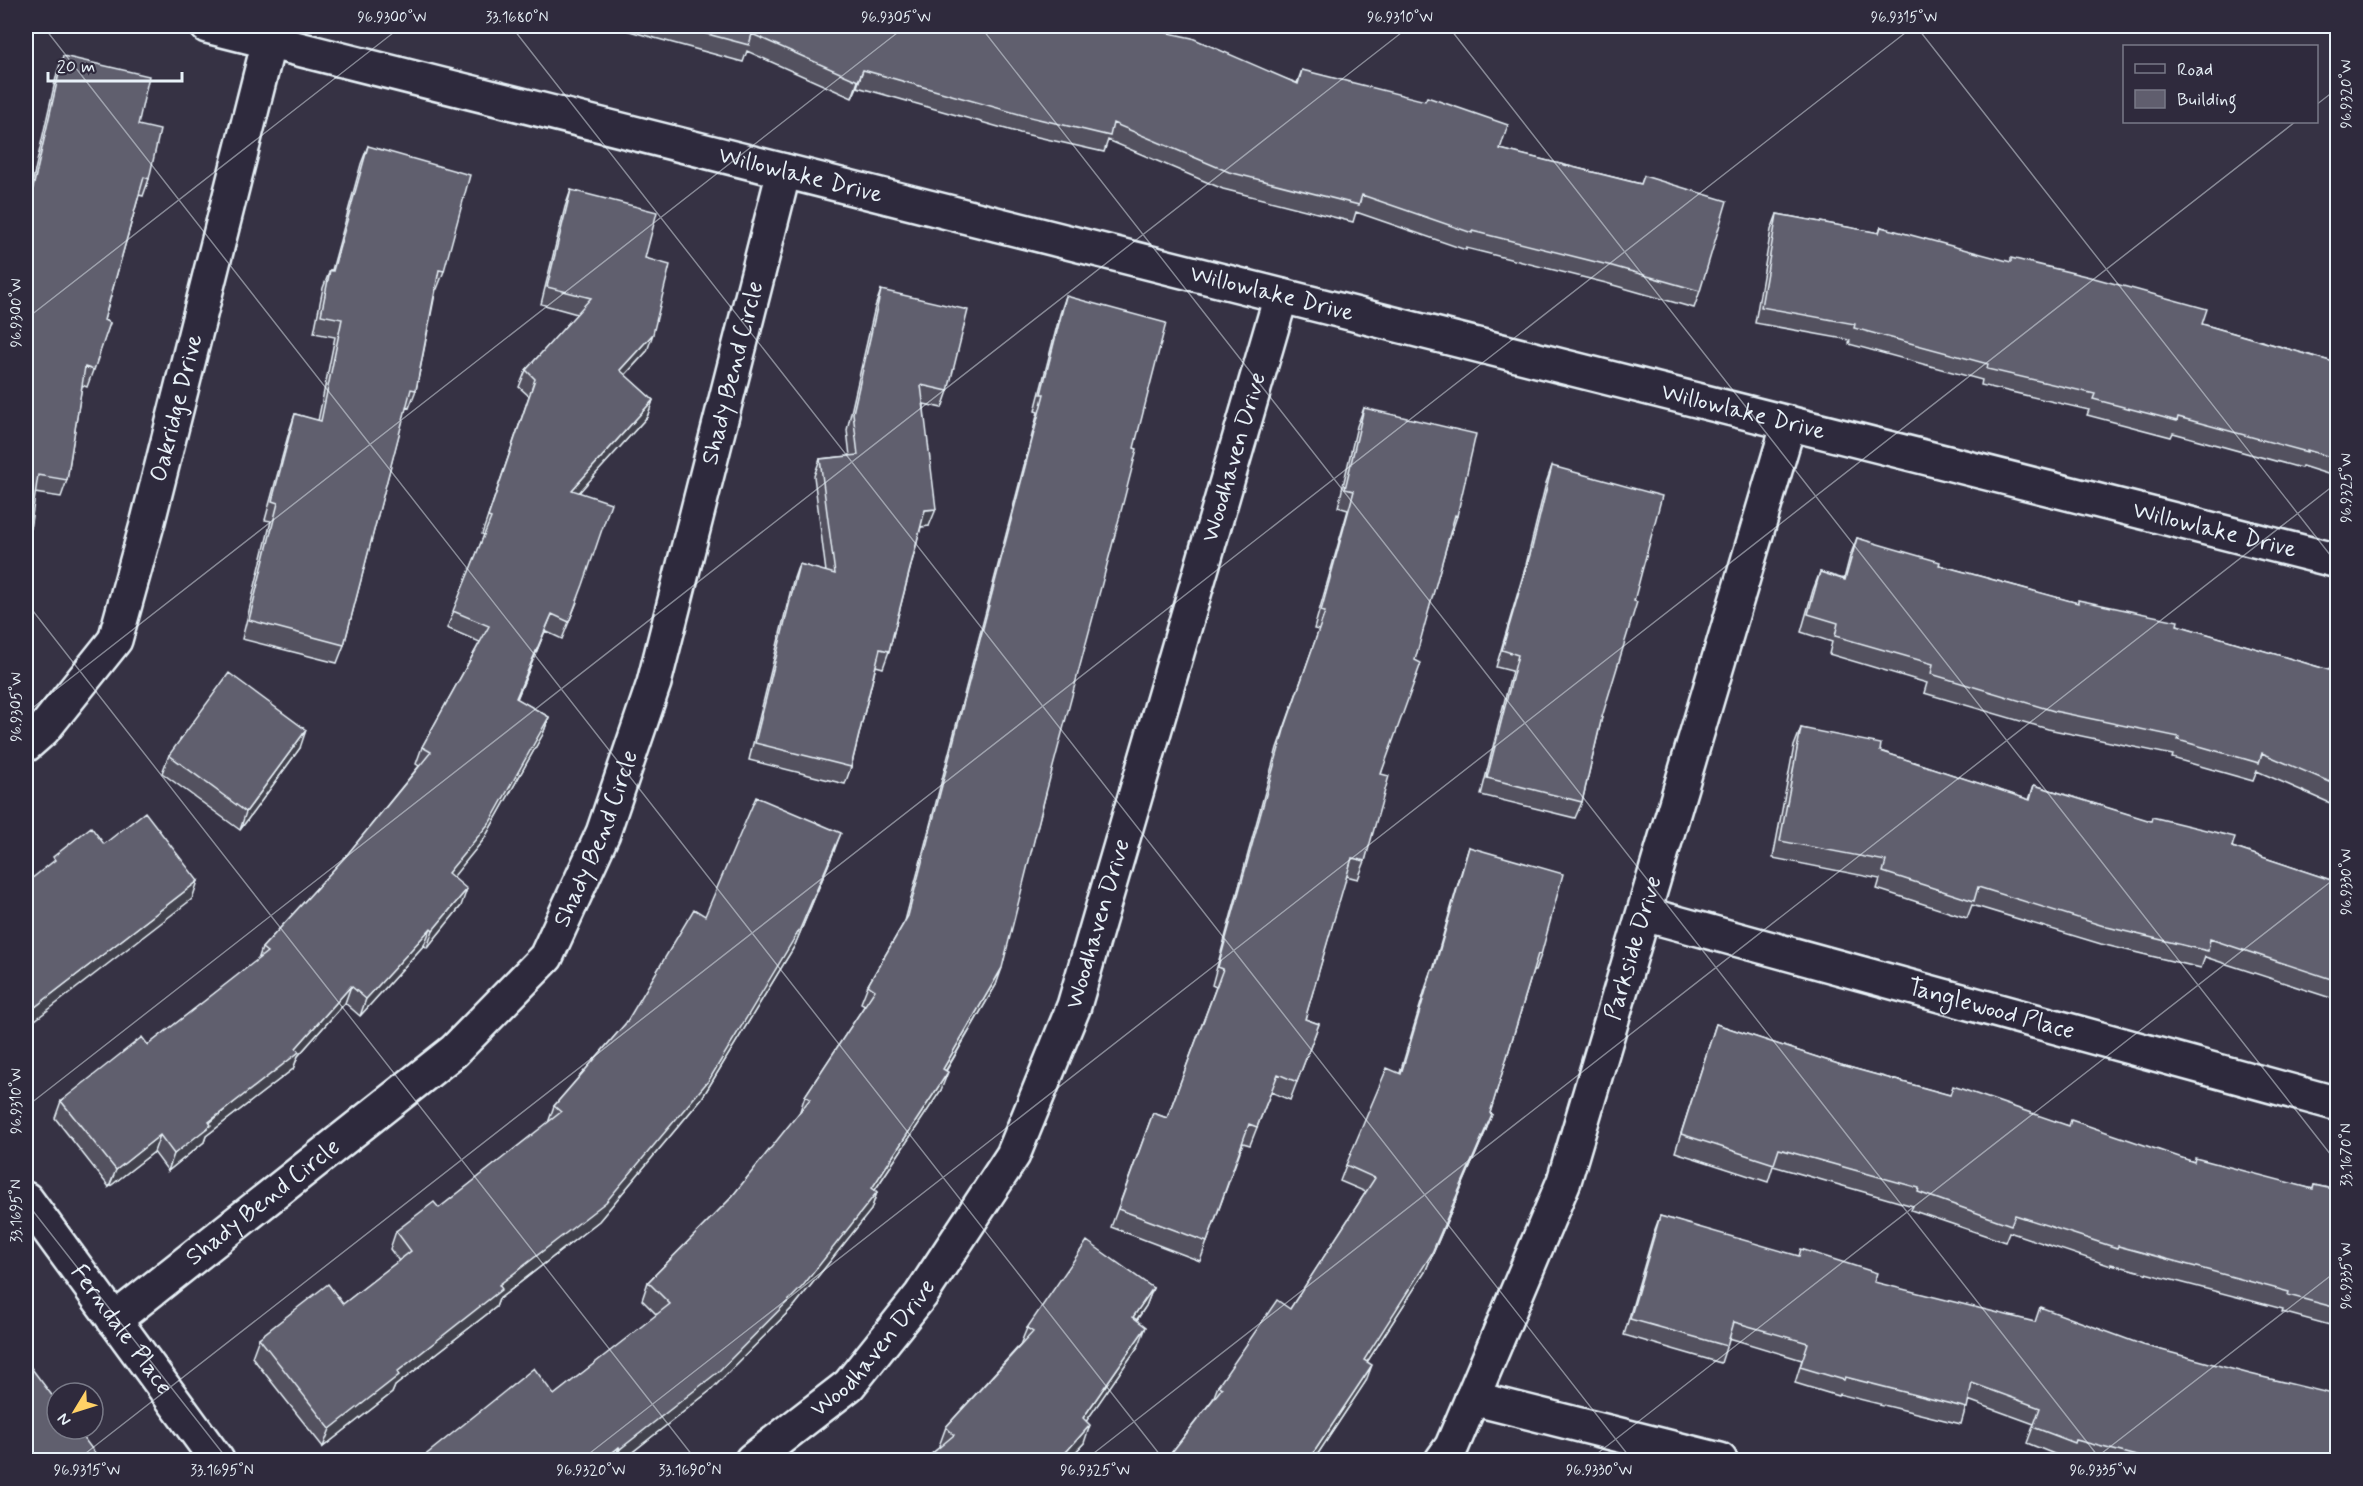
<svg xmlns="http://www.w3.org/2000/svg" width="2363" height="1486" font-family="Mynerve,sans-serif">
<style>
.lines{fill:none;stroke-linecap:round;stroke-linejoin:round}
.street-casing{stroke:#e8f1f8;stroke-width:38}
.street{stroke:#2f2a3d;stroke-width:33}
.wall{fill:#53515f;stroke:#e8f1f8;stroke-width:1.5}
.shaded-wall{fill:#43424d;stroke:#e8f1f8;stroke-width:1.5}
.building{fill:#605e6e;stroke:#e8f1f8;stroke-width:1.5}
.ticks{fill:none;stroke:#e8f1f8;stroke-width:1.5;stroke-opacity:0.45}
.labels{text-anchor:middle;dominant-baseline:central;stroke-width:4.5;stroke-linejoin:round;paint-order:stroke}
.street-label{font-size:24px;fill:#e8f1f8;stroke:#2f2a3d}
.neatline{fill:none;stroke:#e8f1f8;stroke-width:2}
.ticks-label{font-size:15px;text-anchor:middle;fill:#e8f1f8}
</style>
<rect width="100%" height="100%" fill="#363244"/>
<filter id="ink" filterUnits="userSpaceOnUse"><feTurbulence type="fractalNoise" baseFrequency=".0167" numOctaves="2"/><feDisplacementMap in="SourceGraphic" scale="12" xChannelSelector="R" yChannelSelector="G"/><feConvolveMatrix kernelMatrix="1 2 1 2 8 2 1 2 1" color-interpolation-filters="sRGB"/></filter>
<g filter="url(#ink)">
<g class="lines">
<defs>
<g id="street">
<path id="s1" d="M207,26L2338,561"/>
<path id="s2" d="M26,745L43,730L115,640L148,521L269,41"/>
<path id="s3" d="M1644,914L2338,1104"/>
<path id="s4" d="M26,1199L217,1460"/>
<path id="s5" d="M114,1320L454,1051L546,957L603,833L654,683L784,171"/>
<path d="M1472,1398L1720,1460"/>
<path id="s6" d="M752,1460L849,1385L921,1295L1013,1155L1074,1006L1281,296"/>
<path id="s7" d="M1442,1460L1452,1446L1564,1181L1789,423"/>
</g>
</defs>
<use href="#street" class="street-casing"/>
<use href="#street" class="street"/>
</g>
<path class="wall" d="M612,26H1136L1297,83L1302,70L1500,149L1641,184L1644,176L1700,291L1694,308L1606,283L1466,248V250L1356,212L1353,222L1223,189L1108,140L1104,152L1020,133L857,87L852,98L747,51L743,62L640,34Z
M63,56L138,125L149,179L143,196L139,195L104,320L110,323L87,387L82,385L67,480L61,497L35,493L31,188L57,73Z
M368,146L444,271L437,289H436L416,390L409,408L406,407L344,645L337,663L242,639L271,521L265,520L289,432L295,414L318,421L335,337L314,333L323,288L330,270H332L361,164Z
M571,190L645,258L647,351L625,375L653,400L647,417L579,492L577,602L562,639L545,631L517,699L549,717L543,734L484,839L452,877L461,906L427,948L424,945L360,1016L345,1003L298,1056L293,1069L206,1136L204,1142L168,1171L154,1152L109,1187L55,1118L61,1101L148,1045L258,960L262,948L346,856L419,766L416,764L422,747L480,642L447,628L484,535L482,534L529,396L519,387L526,370L577,314L541,304L565,207Z
M1777,214L1879,233L1881,227L2202,324L2337,363V477L2302,466L2301,468L2173,433L2171,437L2087,415L2089,410L1981,385L1982,380L1849,344L1850,340L1755,323L1771,230Z
M881,290L948,391L942,408L924,404L929,526L921,527L889,651L883,668L876,666L851,767L845,784L749,760L793,581L799,564L826,572L814,476L820,459L850,456L847,430L875,307Z
M1066,296L1046,793L996,985L946,1071L941,1090L875,1190L877,1192L871,1210L795,1305L711,1390L621,1461H418L554,1395L657,1315L642,1300L648,1282L730,1199L799,1114L805,1096L865,1005L861,1003L868,985L905,921L1038,412L1035,411L1060,314Z
M1364,408L1457,516L1451,534H1450L1381,774L1365,861L1358,879L1346,876L1305,1019L1319,1024L1290,1100L1271,1092L1250,1145L1243,1143L1200,1261L1111,1227L1153,1113L1167,1118L1216,987L1212,985L1277,748L1319,630L1314,629L1348,510L1338,507L1357,426Z
M1552,466L1602,717L1582,802L1575,818L1481,795L1512,671L1496,667L1526,565L1546,483Z
M1857,538L1939,565L2077,603L2177,625L2329,670L2337,661V806L2257,771L2253,781L2172,758L2173,755L2048,729L1924,693L1927,683L1829,654L1832,642L1801,632L1813,590L1820,572L1844,579L1850,556Z
M1801,728L1880,751L2029,800L2034,785L2232,847L2337,882V1000L2205,957L2201,968L2101,944L1972,905L1967,918L1877,889L1880,879L1773,858L1794,746Z
M300,748L240,830L162,773L169,755Z
M1469,847L1541,955L1535,971H1533L1490,1113L1492,1114L1486,1130L1425,1272L1367,1362L1366,1381L1313,1461H1165L1213,1399L1218,1386L1290,1309L1366,1192L1340,1181L1346,1165L1400,1073L1426,986L1432,970H1433L1464,863Z
M834,851L794,947L702,1098L599,1221L499,1299L496,1307L395,1386L392,1393L323,1447L252,1357L259,1338L343,1304L399,1261L390,1249L396,1231L439,1208L548,1123L554,1106L626,1023L705,916Z
M1716,1024L1841,1065L1949,1095L2069,1126L2194,1162L2313,1189L2314,1185L2337,1190V1327L2282,1312L2283,1309L2111,1264V1266L2009,1232L2005,1242L1911,1210L1913,1206L1773,1166L1768,1182L1675,1152Z
M1660,1216L1874,1282L2337,1461H2087L2070,1456L2069,1460L2027,1443L2034,1424L1968,1400L1961,1424L1839,1394L1838,1396L1795,1383L1802,1360L1729,1338L1721,1363L1624,1335L1654,1232Z
M1153,1288L1146,1306L1137,1320L1139,1345L1086,1421L1084,1443L1067,1461H923L940,1447L939,1446L946,1427L1020,1345L1027,1328Z"/>
<path class="shaded-wall" d="M863,70L857,87L852,98L858,81Z
M653,334L647,351L614,387L620,370Z
M653,400L647,417L566,507L572,490Z
M936,509L929,526L919,527L925,510Z
M552,614L545,631L510,715L516,698Z
M549,717L543,734L484,839L442,891L448,873Z
M306,730L300,748L240,830L246,812Z
M841,833L834,851L794,947L702,1098L599,1221L499,1299L496,1307L395,1386L392,1393L323,1447L330,1429L499,1285Z
M198,881L192,899L26,1027V1014Z
M467,889L461,906L427,948L433,930Z
M431,928L424,945L360,1016L366,999Z
M1002,968L996,985L936,1087L943,1069Z
M351,986L345,1003L298,1056L293,1069L206,1136L204,1142L168,1171L174,1154L296,1048Z
M948,1072L941,1090L865,1205L872,1188Z
M1492,1114L1486,1130L1425,1272L1358,1376L1364,1360Z
M160,1135L154,1152L109,1187L116,1170Z
M877,1192L871,1210L795,1305L711,1390L621,1461H616L620,1449Z
M1153,1288L1146,1306L1126,1335L1133,1317Z
M1146,1327L1139,1345L1076,1436L1083,1418Z
M1372,1365L1366,1381L1313,1461H1308Z
M1090,1425L1084,1443L1067,1461H1058Z
M619,1447L614,1461H602Z"/>
<path class="building" d="M677,26H1136L1192,38L1298,84L1302,70L1425,101L1427,97L1508,125L1500,149L1641,184L1644,176L1727,201L1700,291L1612,266L1472,231V233L1362,195L1359,205L1229,172L1113,123L1110,136L1026,116L863,70L858,81L752,34L749,45Z
M63,56L149,76L138,125L160,130L149,179L144,177L104,320L110,323L94,370L85,367L67,480L38,475L26,557V186L33,188Z
M368,146L470,175L444,271L439,270L416,390L411,389L344,645L249,620L278,503L272,501L295,414L321,421L342,319L321,315L330,270L333,271Z
M571,190L657,212L645,258L670,265L653,334L620,370L653,400L572,490L611,503L583,585L569,622L552,614L516,698L549,717L490,822L448,873L467,889L433,930L431,928L366,999L351,986L296,1048L299,1052L209,1122L211,1125L174,1154L160,1135L116,1170L61,1101L142,1037L148,1045L267,952L262,948L346,856L431,752L422,747L489,626L453,611L491,518L488,517L535,379L526,370L591,298L547,287Z
M1777,214L1879,233L1881,227L2011,262V258L2094,278L2207,309L2202,324L2337,363V459L2307,450V452L2178,417L2177,421L2093,399L2095,394L1987,369L1988,364L1854,328L1855,324L1761,307Z
M881,290L968,310L948,391L921,385L936,509L925,510L889,651L880,649L851,767L755,743L799,564L835,574L820,459L858,455L853,413Z
M1066,296L1166,323L1134,448L1137,449L1112,546L1046,793L1002,968L943,1069L948,1072L872,1188L877,1192L802,1287L718,1372L620,1449L619,1447L602,1461H418L534,1368L554,1395L670,1304L648,1282L730,1199L810,1099L805,1096L875,990L868,985L908,916L1044,394H1041Z
M1364,408L1476,434L1457,516L1455,515L1415,660L1421,663L1381,774L1389,776L1365,861L1352,858L1305,1019L1319,1024L1297,1082L1278,1074L1257,1127L1249,1124L1207,1242L1118,1209L1153,1113L1167,1118L1223,969L1218,967L1284,730L1325,612L1321,611L1354,491L1345,489Z
M1552,466L1662,496L1634,601L1637,602L1602,717L1582,802L1487,778L1518,655L1502,650L1532,548Z
M1857,538L1940,562L1939,565L2078,603V600L2178,621L2177,625L2329,670L2334,659L2337,661V785L2262,753L2259,763L2178,740L2179,737L2054,711L1931,674L1933,664L1835,636L1838,623L1808,614L1820,572L1845,580Z
M229,673L306,730L246,812L169,755Z
M1801,728L1881,744L1880,751L2030,800L2034,785L2151,821L2152,817L2235,837L2232,847L2337,882V981L2210,939L2208,951L2107,927L1978,887L1974,901L1883,872L1886,861L1780,841Z
M756,797L841,833L800,929L709,1080L606,1202L499,1285L502,1289L397,1372L399,1375L330,1429L259,1338L328,1284L343,1304L411,1251L396,1231L434,1202L439,1208L561,1112L554,1106L626,1023L694,909L705,916Z
M145,812L198,881L26,1014V883L55,860L53,857L91,827L104,844Z
M1469,847L1563,874L1541,955L1538,954L1490,1113L1492,1114L1431,1255L1364,1360L1372,1365L1308,1461H1165L1222,1388L1218,1386L1277,1300L1290,1309L1375,1178L1346,1165L1387,1068L1401,1074L1432,970H1434Z
M1716,1024L1841,1065L1950,1095L1953,1086L2069,1126L2071,1120L2194,1162L2195,1158L2313,1189L2314,1185L2337,1190V1308L2288,1295L2289,1292L2118,1246L2117,1248L2015,1215L2011,1225L1918,1192L1919,1188L1779,1149L1774,1164L1681,1134Z
M1660,1216L1799,1256L1801,1249L1877,1273L1874,1282L2035,1322L2040,1307L2143,1345L2250,1374L2337,1395V1461H2155L2076,1440L2075,1443L2033,1427L2040,1408L1972,1383L1967,1408L1845,1377L1844,1380L1800,1367L1808,1343L1734,1322L1727,1346L1630,1319Z
M1087,1241L1153,1288L1133,1317L1146,1327L1083,1418L1090,1425L1058,1461H923L954,1435L946,1427L1033,1332L1027,1328Z
M26,1361L57,1402V1429H77L101,1461H26Z"/>
</g>
<path class="ticks" d="M43,26L1164,1460M511,26L1632,1460M980,26L2101,1460M1448,26L2338,1164M1916,26L2338,565M2316,105L2338,88M26,319L402,26M26,602L696,1460M26,713L906,26M26,1107L1410,26M26,1202L228,1460M77,1460L1914,26M581,1460L2295,122M1085,1460L2338,482M1589,1460L2338,876M2093,1460L2338,1270"/>
<g class="labels">
<g class="street-label">
<text stroke="none"><textPath href="#s1" startOffset="612">Willowlake Drive</textPath></text>
<text stroke="none"><textPath href="#s1" startOffset="1098">Willowlake Drive</textPath></text>
<text stroke="none"><textPath href="#s5" startOffset="1180">Shady Bend Circle</textPath></text>
<text stroke="none"><textPath href="#s2" startOffset="378">Oakridge Drive</textPath></text>
<text stroke="none"><textPath href="#s1" startOffset="1584">Willowlake Drive</textPath></text>
<text stroke="none"><textPath href="#s6" startOffset="1138">Woodhaven Drive</textPath></text>
<text stroke="none"><textPath href="#s1" startOffset="2070">Willowlake Drive</textPath></text>
<text stroke="none"><textPath href="#s5" startOffset="694">Shady Bend Circle</textPath></text>
<text stroke="none"><textPath href="#s6" startOffset="652">Woodhaven Drive</textPath></text>
<text stroke="none"><textPath href="#s7" startOffset="548">Parkside Drive</textPath></text>
<text stroke="none"><textPath href="#s3" startOffset="360">Tanglewood Place</textPath></text>
<text stroke="none"><textPath href="#s5" startOffset="190">Shady Bend Circle</textPath></text>
<text stroke="none"><textPath href="#s4" startOffset="162">Ferndale Place</textPath></text>
<text stroke="none"><textPath href="#s6" startOffset="166">Woodhaven Drive</textPath></text>
</g>
</g>
<rect width="2363" height="1486" fill="none" stroke="#2f2a3d" stroke-width="66"/>
<rect x="2123" y="45" width="195" height="78" fill="#2f2a3d" stroke="#797a88" stroke-width="1.5"/>
<rect x="2135" y="64" width="30" height="9" fill="#2f2a3d" stroke="#797a88" stroke-width="1.5"/>
<text x="2177" y="75" font-size="18" fill="#e8f1f8">Road</text>
<rect x="2135" y="90" width="30" height="18" fill="#605e6e" stroke="#797a88" stroke-width="1.5"/>
<text x="2177" y="105" font-size="18" fill="#e8f1f8">Building</text>
<g transform="translate(75 1411) rotate(232)"><circle r="28" fill="#2f2a3d" stroke="#797a88" stroke-width="1.5"/>
<path d="M0-4.5L10 22L0 15L-10 22Z" fill="#ffd166"/>
<text y="-9" font-size="16" font-weight="bold" text-anchor="middle" fill="#e8f1f8">N</text>
</g>
<path d="M48 72v9h134v-9" fill="none" stroke="#e8f1f8" stroke-width="3"/>
<text x="57" y="72" font-size="18" fill="#e8f1f8" stroke="#2f2a3d" stroke-width="4.5" paint-order="stroke">20 m</text>
<rect x="33" y="33" width="2297" height="1420" class="neatline"/>
<g class="ticks-label">
<text x="392" y="22">96.9300°W</text>
<text x="517" y="22">33.1680°N</text>
<text x="896" y="22">96.9305°W</text>
<text x="1400" y="22">96.9310°W</text>
<text x="1904" y="22">96.9315°W</text>
<text transform="translate(2346 94) rotate(-90)" y="5">96.9320°W</text>
<text transform="translate(16 313) rotate(-90)" y="5">96.9300°W</text>
<text transform="translate(2346 488) rotate(-90)" y="5">96.9325°W</text>
<text transform="translate(16 707) rotate(-90)" y="5">96.9305°W</text>
<text transform="translate(2346 882) rotate(-90)" y="5">96.9330°W</text>
<text transform="translate(16 1101) rotate(-90)" y="5">96.9310°W</text>
<text transform="translate(2346 1155) rotate(-90)" y="5">33.1670°N</text>
<text transform="translate(16 1211) rotate(-90)" y="5">33.1695°N</text>
<text transform="translate(2346 1276) rotate(-90)" y="5">96.9335°W</text>
<text x="87" y="1475">96.9315°W</text>
<text x="222" y="1475">33.1695°N</text>
<text x="591" y="1475">96.9320°W</text>
<text x="690" y="1475">33.1690°N</text>
<text x="1095" y="1475">96.9325°W</text>
<text x="1599" y="1475">96.9330°W</text>
<text x="2103" y="1475">96.9335°W</text>
</g>
</svg>
